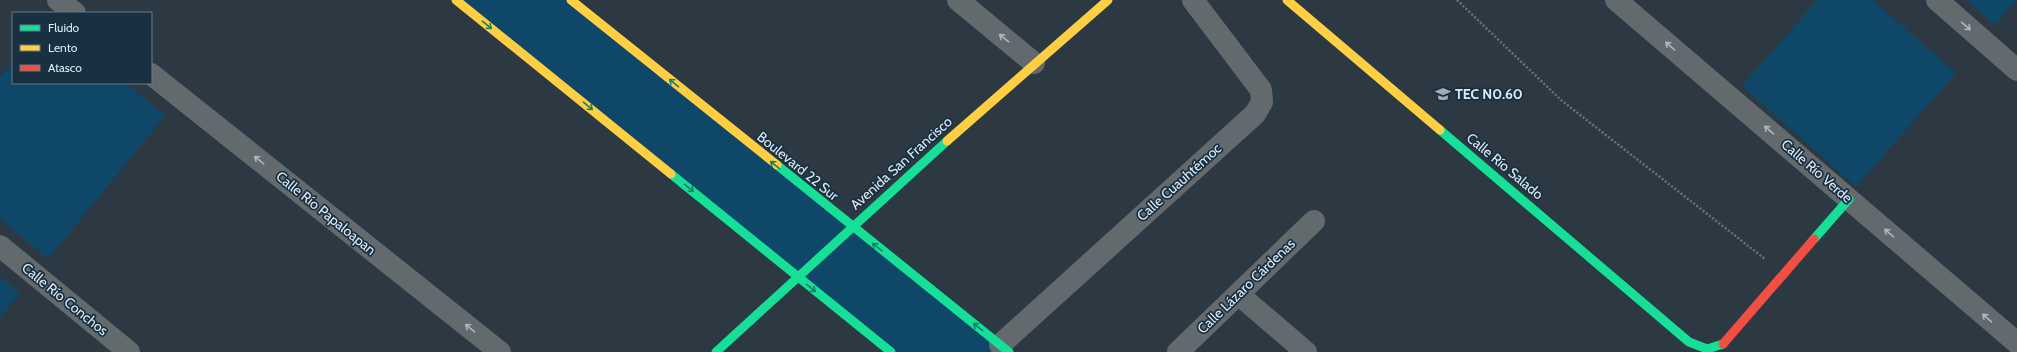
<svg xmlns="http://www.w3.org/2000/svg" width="2017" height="352" font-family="Cabin,sans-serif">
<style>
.green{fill:#0e4768}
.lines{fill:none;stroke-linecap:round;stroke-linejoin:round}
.path{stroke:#6c7276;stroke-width:2.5;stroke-dasharray:2 2;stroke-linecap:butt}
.street{stroke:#636a6e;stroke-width:22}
.fast{stroke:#16e098;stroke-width:9}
.slow{stroke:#ffcf43;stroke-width:9}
.jam{stroke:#f24e42;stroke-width:9}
.oneway{stroke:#187f68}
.oneway2{stroke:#acb7bf}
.labels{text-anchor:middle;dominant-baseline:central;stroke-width:3.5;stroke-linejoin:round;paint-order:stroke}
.poi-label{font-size:14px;font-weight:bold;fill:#dceaf5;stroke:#193040;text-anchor:start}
.street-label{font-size:14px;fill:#dceaf5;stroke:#193040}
</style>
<rect width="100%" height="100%" fill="#2c3942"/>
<path class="green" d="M456,0H571L1006,352H891Z
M1817,0H1873L1956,73L1856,187L1742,86Z
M1966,0H2017L1995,25Z
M13,62V83H126L165,116L48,259L0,219V77Z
M0,277L20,293L0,318Z"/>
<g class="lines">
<path class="path" d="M1457,0L1561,100L1765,259"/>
<path class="street" d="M58,0L75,13
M958,0L1034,63
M1616,0L2017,343
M1937,0L2017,70
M151,74L500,352
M0,246L129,352
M1238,294L1306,352
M1000,345L1255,114L1262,102L1261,90L1193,0
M1178,352L1314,221"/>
<path class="fast" d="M1440,130L1689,342L1707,349L1723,344
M777,165L1009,352
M671,174L891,352
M1814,239L1849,199
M716,352L947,141"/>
<path class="slow" d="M456,0L671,174
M571,0L777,165
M1287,0L1440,130
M947,141L1108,0"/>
<path class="jam" d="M1723,344L1814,239"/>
</g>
<defs><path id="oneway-shaft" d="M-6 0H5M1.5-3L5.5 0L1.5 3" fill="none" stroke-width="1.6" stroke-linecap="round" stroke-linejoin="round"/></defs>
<g class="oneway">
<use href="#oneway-shaft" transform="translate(487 25) rotate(39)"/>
<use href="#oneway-shaft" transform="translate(674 83) rotate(-141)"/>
<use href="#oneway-shaft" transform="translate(588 106) rotate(39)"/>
<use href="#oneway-shaft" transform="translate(775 165) rotate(-141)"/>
<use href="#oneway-shaft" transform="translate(689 188) rotate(39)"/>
<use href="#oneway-shaft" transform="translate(877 247) rotate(-142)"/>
<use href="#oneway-shaft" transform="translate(811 288) rotate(39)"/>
<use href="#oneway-shaft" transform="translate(978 327) rotate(-142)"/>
</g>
<g class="oneway2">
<use href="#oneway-shaft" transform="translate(1966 26) rotate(41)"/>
<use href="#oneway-shaft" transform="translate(1004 38) rotate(-141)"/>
<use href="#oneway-shaft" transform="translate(1670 46) rotate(-139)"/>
<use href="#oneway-shaft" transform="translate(1769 130) rotate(-139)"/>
<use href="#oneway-shaft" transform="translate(259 160) rotate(-141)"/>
<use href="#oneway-shaft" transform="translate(1889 233) rotate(-139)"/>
<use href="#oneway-shaft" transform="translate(1987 318) rotate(-139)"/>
<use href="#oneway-shaft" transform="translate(470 328) rotate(-141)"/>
</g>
<defs>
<symbol id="school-bare" viewBox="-9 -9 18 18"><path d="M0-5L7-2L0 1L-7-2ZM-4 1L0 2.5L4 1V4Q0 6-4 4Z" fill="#9eacb6" stroke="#193040" stroke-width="2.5" paint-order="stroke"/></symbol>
</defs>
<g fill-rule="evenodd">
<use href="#school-bare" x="1432" y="83" width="22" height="22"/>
</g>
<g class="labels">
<g class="poi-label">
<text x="1455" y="94">TEC N0.60</text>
</g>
<g class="street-label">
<text transform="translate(901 163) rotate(-42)">Avenida San Francisco</text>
<text transform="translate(798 166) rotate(39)">Boulevard 22 Sur</text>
<text transform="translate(1505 166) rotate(40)">Calle Río Salado</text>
<text transform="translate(1817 171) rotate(41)">Calle Río Verde</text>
<text transform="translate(1179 182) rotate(-42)">Calle Cuauhtémoc</text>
<text transform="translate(326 213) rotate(39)">Calle Río Papaloapan</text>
<text transform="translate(1246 286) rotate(-44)">Calle Lázaro Cárdenas</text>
<text transform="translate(65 299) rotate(39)">Calle Río Conchos</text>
</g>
</g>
<rect x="12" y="12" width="140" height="72" fill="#193040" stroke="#677a88"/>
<rect x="20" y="25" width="20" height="6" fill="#16e098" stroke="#677a88"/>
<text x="48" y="32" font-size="12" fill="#dceaf5">Fluido</text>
<rect x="20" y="45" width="20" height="6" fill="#ffcf43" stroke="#677a88"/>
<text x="48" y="52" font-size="12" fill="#dceaf5">Lento</text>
<rect x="20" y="65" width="20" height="6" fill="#f24e42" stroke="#677a88"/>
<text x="48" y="72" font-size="12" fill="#dceaf5">Atasco</text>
</svg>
